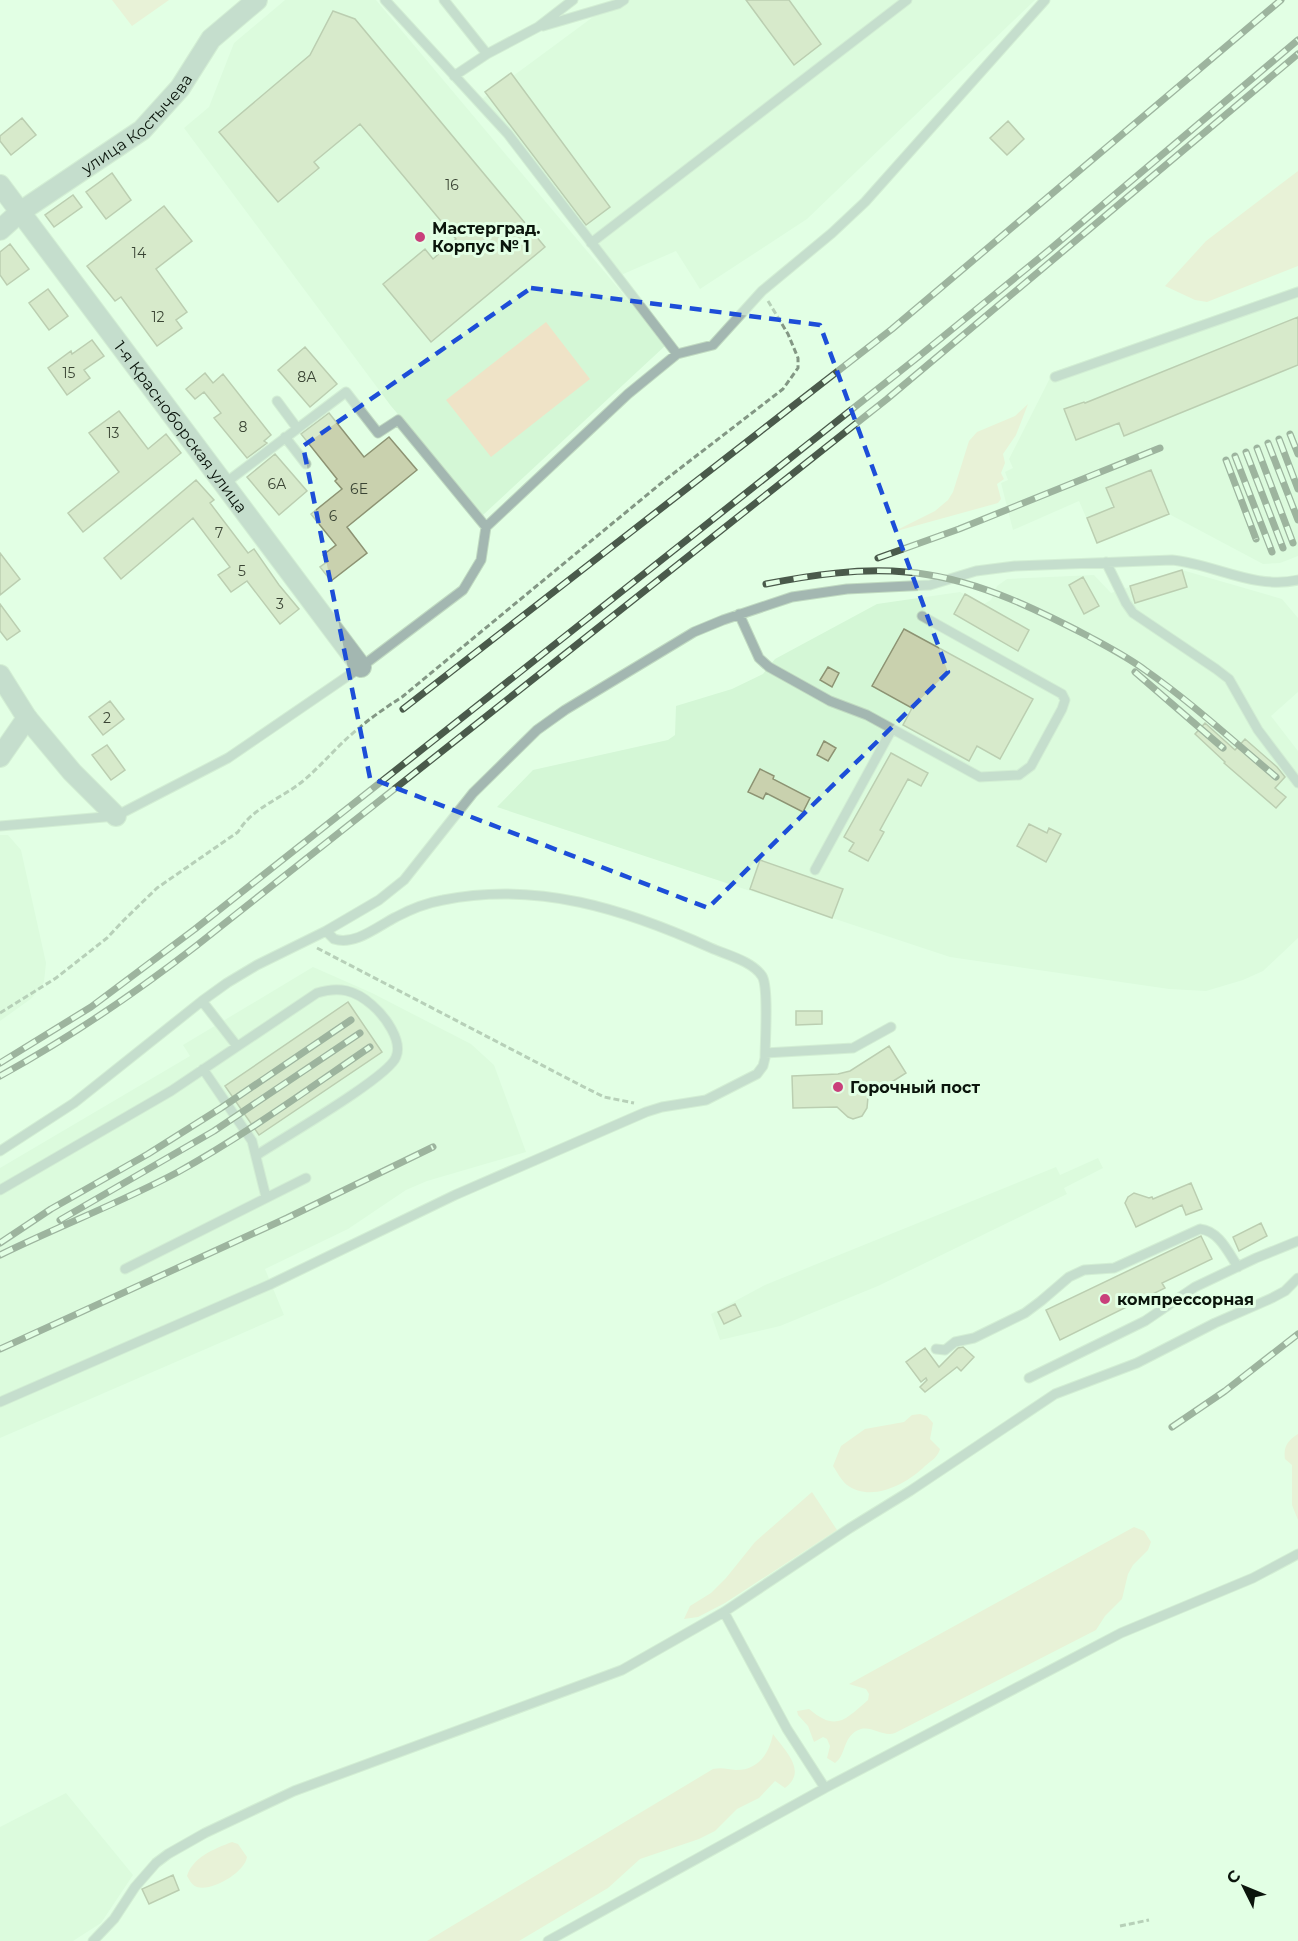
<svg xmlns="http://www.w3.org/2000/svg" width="1298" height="1941" font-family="Montserrat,sans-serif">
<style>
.built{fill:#d4f7d6}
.green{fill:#efe3c7}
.building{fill:#c9d1ae;stroke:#8d9373;stroke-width:1.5}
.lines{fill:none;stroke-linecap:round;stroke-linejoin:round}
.lane-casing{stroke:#c0dac1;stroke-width:11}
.street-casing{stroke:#c0dac1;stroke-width:22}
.path{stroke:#839784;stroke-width:3;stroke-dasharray:6 3;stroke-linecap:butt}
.lane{stroke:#a3b7b1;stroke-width:9}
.street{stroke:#a3b7b1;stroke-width:20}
.rail-casing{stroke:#4a5a4b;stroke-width:7}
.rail{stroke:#e2ffe4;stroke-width:4.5;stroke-dasharray:14;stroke-linecap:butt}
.marked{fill:none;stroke:#1d4ed8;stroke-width:4.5;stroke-dasharray:12 8;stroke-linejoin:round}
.poi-dot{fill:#c9407b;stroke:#e2ffe4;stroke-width:2}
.labels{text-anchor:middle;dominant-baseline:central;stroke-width:6;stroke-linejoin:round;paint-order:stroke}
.number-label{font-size:14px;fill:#3a4434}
.street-label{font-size:16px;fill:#0b150c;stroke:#e2ffe4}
.poi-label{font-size:16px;font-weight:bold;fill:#0b150c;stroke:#e2ffe4;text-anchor:start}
</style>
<rect width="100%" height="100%" fill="#e2ffe4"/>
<path class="built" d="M285,0H376L666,345L483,515L391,406L184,128L209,107L234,43Z
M616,0H1035L807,219L700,289L676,251L621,275L482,99Z
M1298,286V556L1280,563L1263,564L1169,514L1097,543L1079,501L1013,530L1001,483L1008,480L1005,472L1013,468L1009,459L1053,372Z
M1182,570L1282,599L1298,618V692L1271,716L1298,751V938L1263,971L1243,980L1206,991L1169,989L950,957L497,807L533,770L668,740L675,735L676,706L732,689L763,674L775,659L877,604L960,592L984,604L991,600L997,586L1007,579L1094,575L1111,593Z
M0,835H8L21,850L46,963L44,982L32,998L0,1021Z
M313,967L372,993L471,1044L494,1065L526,1152L427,1181L406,1190L348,1229L265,1269L284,1315L0,1438V1168L190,1056L183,1045Z
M1098,1158L1103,1168L1064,1188L1067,1194L878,1286L780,1326L720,1340L711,1314L765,1285L1056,1167L1060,1175Z
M66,1793L133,1875L101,1923L73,1941H0V1827Z"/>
<path class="green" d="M112,0H169L132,26Z
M1298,171V266L1207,302L1195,300L1165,286L1206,241Z
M546,322L590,379L491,457L446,400Z
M1028,404L1016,435L1003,454L1005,463L1001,473L1004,479L997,484L1001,499L998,503L893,532L935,511L948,500L953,492L969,441L977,432L1015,416Z
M920,1414L927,1416L933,1423L930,1439L940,1449C938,1457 931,1461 925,1466C907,1484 871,1503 847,1485C841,1480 837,1472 833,1466L841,1446L865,1429L904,1422L912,1415Z
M1298,1434V1520L1292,1505V1465L1285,1459C1283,1447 1288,1440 1298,1434Z
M812,1492L837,1530L725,1603L698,1617L684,1619L690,1606L711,1593L726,1578L755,1542Z
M1134,1527L1144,1531L1151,1542L1148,1550L1133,1565L1128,1574L1122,1599L1105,1616L1096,1630L895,1733C883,1737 872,1726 861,1729C842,1735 847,1755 835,1763L827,1758L830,1746L827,1739L823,1737L814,1742L808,1726L798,1715L797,1711L809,1709C836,1732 845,1720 868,1700L869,1694L866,1689L849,1684Z
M773,1734C785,1751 808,1771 785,1788L775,1781L759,1798L737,1809L715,1831L699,1839L640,1859L608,1888L519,1941H427L713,1769C722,1767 727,1769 736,1770C758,1770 769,1754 773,1734Z
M232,1842L238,1844L247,1857C245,1872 212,1892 197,1887C192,1885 190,1881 187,1876C193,1857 214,1849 232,1842Z"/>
<path class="building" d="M746,0H789L821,44L794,65Z
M333,11L355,19L545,247L431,342L383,284L425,249L433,259L456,239L360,124L314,162L319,168L278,202L219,132L310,55Z
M511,73L610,207L586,225L485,92Z
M22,118L36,135L11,155L0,141V136Z
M1008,121L1024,139L1007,155L990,138Z
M112,173L131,200L106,219L86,192Z
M73,195L82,207L54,227L45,215Z
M164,206L192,241L156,269L187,312L176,320L182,328L157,346L121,297L115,301L87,266Z
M10,244L29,269L7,285L0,275V252Z
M48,289L68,316L49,330L29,303Z
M1298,317V365L1124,436L1119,423L1076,440L1064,409L1084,402L1085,403Z
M92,340L104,356L84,370L90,378L67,395L48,368L71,351L72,354Z
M305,347L337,384L310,407L278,370Z
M205,373L213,383L223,374L271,435L264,441L267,443L247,458L214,418L221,413L204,392L195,399L186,389Z
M119,411L148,449L166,434L181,453L83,532L68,513L119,472L89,433Z
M329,413L364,457L389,437L417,470L347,527L367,553L331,581L320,567L328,561L323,555L336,545L311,514L342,489L335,481L337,479L301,434Z
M275,454L307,491L279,515L247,477Z
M1151,470L1169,514L1097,543L1087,518L1114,507L1106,488Z
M196,480L214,500L210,503L248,553L254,549L279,585L299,609L280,624L247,581L231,592L218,575L230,567L193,518L121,579L104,558Z
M0,553L20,579L0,595Z
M1182,570L1187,587L1135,603L1130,586Z
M1083,577L1099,606L1084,614L1069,585Z
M965,594L1029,630L1018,651L954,614Z
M0,604L20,631L7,640L0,631Z
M904,629L1033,699L1000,759L977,746L969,761L903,725L912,708L872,686Z
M828,667L839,673L832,687L820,680Z
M110,701L124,719L103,735L89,717Z
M1205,723L1235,750L1245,739L1277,767L1285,777L1275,788L1286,797L1276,808L1224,763L1225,762L1195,734Z
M824,741L836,748L828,761L817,755Z
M107,745L125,770L111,780L92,755Z
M891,753L928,773L921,786L908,779L880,830L884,832L868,861L849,851L854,843L844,837Z
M760,769L774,776L773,779L810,798L803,812L766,793L763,799L748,792Z
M1029,824L1047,833L1049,828L1061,834L1046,862L1017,846Z
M760,860L843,889L832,918L750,889Z
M348,1002L382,1052L259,1135L225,1086Z
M796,1011H822V1024L796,1025Z
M889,1046L906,1073L868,1097L867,1108L862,1116L853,1119L848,1117L837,1107L793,1108L792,1076L838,1074L850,1071Z
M1191,1183L1202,1209L1186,1215L1182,1205L1136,1227L1125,1203L1128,1197L1134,1193L1149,1198L1152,1197L1153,1199Z
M1261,1223L1267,1236L1239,1251L1233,1237Z
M1201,1236L1212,1259L1162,1283L1165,1288L1060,1340L1046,1310Z
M735,1304L741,1316L724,1324L718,1312Z
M963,1347L974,1357L961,1371L957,1367L925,1392L920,1387L927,1380L926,1378L921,1382L906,1362L925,1348L939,1367L958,1348Z
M173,1875L179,1890L149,1904L142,1889Z"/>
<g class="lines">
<defs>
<path id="lane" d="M385,0L508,134L677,354
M444,0L487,54L538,27L573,0
M543,26L618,4L624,0
M454,76L487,54
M591,243L907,0
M1055,377L1298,292
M277,401L297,428
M285,437L306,464
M224,484L346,392L378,433L398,420L486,527
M1106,562L1126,603L1133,613L1216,669L1229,679L1258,730L1298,783
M739,614L759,658L769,667L830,701L867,715L980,777L1019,775L1031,766L1062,709L1065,700L1062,694L922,616
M0,826L116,816L228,758L361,667L463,590L481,560L486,527L628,394L677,354L713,345L762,291L832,233L865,202L1045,0
M815,870L892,729
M202,1001L237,1046
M765,1053L853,1048L891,1027
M203,1069L252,1141L266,1197
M0,1151L74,1103L202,1001L227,983L257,965L326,931L379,900L404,880L473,793L537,730L565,710L694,632L723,620L792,597L847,589L930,585L976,571L1015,566L1172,560C1214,564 1255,590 1298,580
M0,1190L171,1091L317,993C339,986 355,990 372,1005C385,1016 403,1041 396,1057C389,1077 281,1139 257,1155
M125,1269L306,1178
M936,1349L945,1350L955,1342L974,1338L1025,1313L1041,1301L1069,1277L1084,1270L1114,1268L1200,1229C1219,1231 1228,1252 1238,1267
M1029,1378L1145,1321L1195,1287L1256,1258L1298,1241
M0,1402L271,1284L455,1195L646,1112L662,1107L706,1100L757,1074L763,1066L765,1058C765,1042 769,987 762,976C752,961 727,955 711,948C625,909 537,881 443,900C426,903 411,909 396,917C378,926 355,946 334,939L326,931
M724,1612L787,1729L825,1788
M93,1941L114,1919L135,1887L156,1863L168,1854L205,1833L294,1791L622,1670L724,1612L850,1528L910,1491L1055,1394L1137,1363L1215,1323L1272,1298L1285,1291L1298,1278
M548,1941L825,1788L1121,1633L1253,1578L1298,1554"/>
<g id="street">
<path id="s1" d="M0,185L361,667"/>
<path id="s2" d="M0,230L20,212L142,130L180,88L211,39L257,0"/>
<path d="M0,675L27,718L72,772L116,816"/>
<path d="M0,757L27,718"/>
</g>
</defs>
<use href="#lane" class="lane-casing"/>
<use href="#street" class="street-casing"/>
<path class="path" d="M317,948L582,1086L604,1097L634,1103
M0,1013L56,978L107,938L123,921L157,888L238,832C253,807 281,799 303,781C316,770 327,758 339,746C358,727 380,711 402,697L665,480L783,389L798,368V358L788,334L768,301
M1120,1926L1149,1920"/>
<use href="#lane" class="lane"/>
<use href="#street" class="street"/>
<defs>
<path id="rail" d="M1290,434L1298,454
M1279,439L1298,489
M1268,443L1298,520
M1257,448L1293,543
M1246,452L1283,548
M1235,456L1272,552
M1226,460L1256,539
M878,558L959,529L1160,448
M766,584C812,575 859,568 906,572C970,577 1030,606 1086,635C1106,646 1126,656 1145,670C1191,702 1233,741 1276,777
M1135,672L1223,748
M403,709L892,329L1281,0
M0,1063L91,1007L195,929L918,357L1048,251L1298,40
M0,1076C69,1038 134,994 196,946L887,399L1298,54
M60,1220L214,1131L360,1033
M0,1243L51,1209L148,1154L221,1108L351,1020
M0,1255C59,1226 120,1203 178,1172C245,1135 307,1090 370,1047
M0,1349L287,1218L433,1147
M1172,1427L1225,1391L1298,1334"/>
</defs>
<use href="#rail" class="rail-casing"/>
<use href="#rail" class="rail"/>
</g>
<path d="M0 0H1298V1941H0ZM531,288L820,325L948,672L708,908L370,778L303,446Z" fill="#e2ffe4" fill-opacity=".55" fill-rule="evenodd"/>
<path class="marked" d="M531,288L820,325L948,672L708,908L370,778L303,446Z"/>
<g class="poi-dot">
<circle cx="420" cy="237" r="6"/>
<circle cx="838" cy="1087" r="6"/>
<circle cx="1105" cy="1299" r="6"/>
</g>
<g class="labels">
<g class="number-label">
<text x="452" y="185">16</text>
<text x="139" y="253">14</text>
<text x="158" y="317">12</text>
<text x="69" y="373">15</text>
<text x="307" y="377">8А</text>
<text x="243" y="427">8</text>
<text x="113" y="433">13</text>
<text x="277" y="484">6А</text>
<text x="359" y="489">6Е</text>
<text x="333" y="516">6</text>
<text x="219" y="533">7</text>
<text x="242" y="571">5</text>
<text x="280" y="604">3</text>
<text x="107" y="718">2</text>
</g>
<g class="street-label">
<text stroke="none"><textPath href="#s2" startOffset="174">улица Костычева</textPath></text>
<text stroke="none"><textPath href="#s1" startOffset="302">1-я Красноборская улица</textPath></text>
</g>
<g class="poi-label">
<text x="432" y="228">Мастерград.<tspan x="432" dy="18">Корпус № 1</tspan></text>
<text x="850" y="1087">Горочный пост</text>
<text x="1117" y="1299">компрессорная</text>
</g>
</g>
<g transform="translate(1244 1887) rotate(313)" stroke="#e2ffe4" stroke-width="4.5" paint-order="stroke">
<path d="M0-4.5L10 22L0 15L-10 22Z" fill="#0b150c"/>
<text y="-9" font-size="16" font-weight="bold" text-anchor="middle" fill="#0b150c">С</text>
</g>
</svg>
